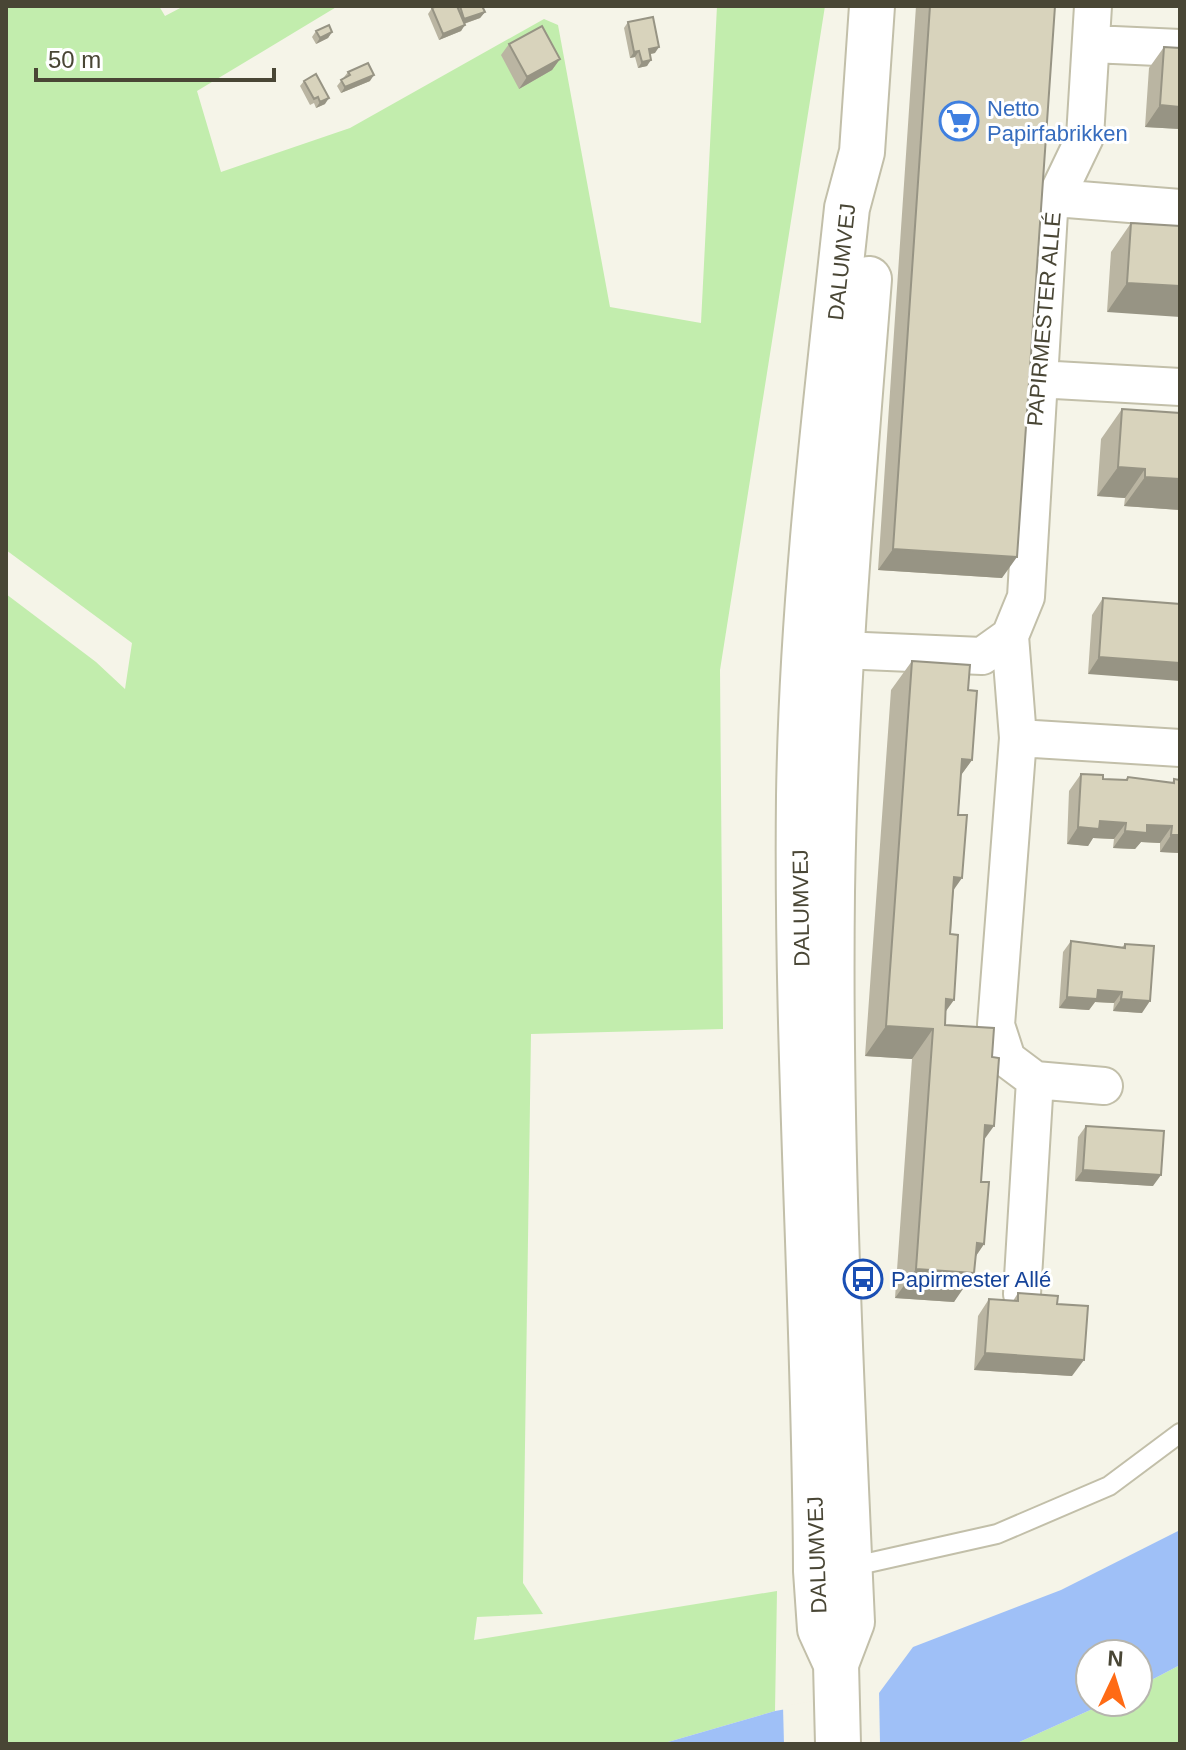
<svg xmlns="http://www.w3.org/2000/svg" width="1186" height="1750" font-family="Arial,sans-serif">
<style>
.green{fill:#c2edad}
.water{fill:#9fc0f7}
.pier{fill:#f5f4e8}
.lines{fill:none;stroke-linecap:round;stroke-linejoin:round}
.service-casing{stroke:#c2bfa9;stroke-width:22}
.minor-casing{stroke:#c2bfa9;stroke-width:40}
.tertiary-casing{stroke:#c2bfa9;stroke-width:48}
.service{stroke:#fff;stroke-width:18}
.minor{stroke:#fff;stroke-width:36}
.tertiary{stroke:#fff;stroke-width:44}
.wall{fill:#bab5a2}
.shaded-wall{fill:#979484}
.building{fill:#d8d3bc;stroke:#979484;stroke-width:2}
.labels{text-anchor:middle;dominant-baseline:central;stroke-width:6;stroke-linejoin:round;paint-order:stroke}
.shop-label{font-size:22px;fill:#366cbe;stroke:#fff;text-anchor:start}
.street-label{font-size:22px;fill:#494635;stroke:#fff}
.transit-label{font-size:22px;fill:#164399;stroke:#fff;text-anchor:start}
</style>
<rect width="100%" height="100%" fill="#f5f4e8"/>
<path class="green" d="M6,6H159L165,16L184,6H338L197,91L221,172L350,128L544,19L558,25L610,307L701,323L717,6H825L720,670L723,1029L531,1034L523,1583L543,1614L477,1617L474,1640L777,1591L775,1711L661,1744H6V594L96,662L125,689L132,643L6,550Z
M1180,1665V1744H1015L1108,1702H1138V1687Z"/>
<path class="water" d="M1180,1530V1665L1138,1687V1654H1090V1702H1108L1015,1744H661L775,1711L879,1693L913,1647L1061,1590Z"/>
<path class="pier" d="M879,1690L880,1744H784L783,1706Z"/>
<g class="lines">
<defs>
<path id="service" d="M850,1567L997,1534L1109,1486L1180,1433"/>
<path id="minor" d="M1092,44L1180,48
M1055,198L1180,208
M1037,379L1180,387
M1010,636L1018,738L996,1025L1007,1059L1035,1080L1022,1294
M817,649L982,656L1010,636L1026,597L1049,212L1085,137L1093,6
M1018,738L1180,748
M1035,1080L1104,1086"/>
<g id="tertiary">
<path d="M836,1664L852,1622C841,1379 829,1135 832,892C835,687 853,483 869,279"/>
<path id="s1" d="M838,1744L836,1664L820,1629L816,1571C815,1313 796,1054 799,796C802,598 826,404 847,208L862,152L872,6"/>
</g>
</defs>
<use href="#service" class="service-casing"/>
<use href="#minor" class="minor-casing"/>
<use href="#tertiary" class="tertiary-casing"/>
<use href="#service" class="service"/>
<use href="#minor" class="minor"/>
<use href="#tertiary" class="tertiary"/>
</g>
<path class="wall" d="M458,6H482L485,12L480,18L464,24L461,31L439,40L428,14L432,8L457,7Z
M916,6H1055L1002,578L878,570Z
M628,22L655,53L650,54L647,66L638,68L635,57L630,58L624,28Z
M316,31L332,32L328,38L316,44L312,37Z
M509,44L560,59L552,70L519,89L501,55Z
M1164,47L1180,129L1145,127L1149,68Z
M348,72L370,81L341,93L337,86Z
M304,81L325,104L316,108L314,103L310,105L300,86Z
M1131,223L1180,226L1107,312L1111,252Z
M1122,409L1180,413V510L1124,506L1125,498L1097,496L1101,439Z
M1103,598L1180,604L1088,674L1092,615Z
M912,661L968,690L972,760L961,775L945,1025L984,1140L981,1182L984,1244L976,1256L954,1302L895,1298L912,1059L865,1056L891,690Z
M1081,774L1103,779L1125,780L1128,777L1172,783L1174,779L1180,853L1160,852V843L1141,842L1135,849L1113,848L1114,839L1093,838L1088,846L1067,844L1069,791Z
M1071,941L1122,947L1125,944L1142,1013L1113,1011L1114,1003L1095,1002L1089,1010L1059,1008L1063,952Z
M1086,1126L1153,1186L1075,1181L1078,1137Z
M1018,1293L1057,1304L1072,1376L974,1370L978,1316L989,1299L1013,1301Z"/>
<path class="shaded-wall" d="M485,12L480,18L460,25L464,19Z
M465,25L461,31L439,40L443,34Z
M332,32L328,38L316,44L320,38Z
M659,47L655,53L645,55L649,49Z
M639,51L635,57L630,58L634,52Z
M560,59L552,70L519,89L527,77Z
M651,60L647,66L638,68L642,62Z
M374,75L370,81L341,93L345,87Z
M329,98L325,104L316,108L320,102Z
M1160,105L1180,107V129L1145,127Z
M1127,283L1180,286V317L1107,312Z
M1118,467L1145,469L1125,498L1097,496Z
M1145,477L1180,479V510L1124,506Z
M893,549L1017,557L1002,578L878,570Z
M1099,657L1180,663V681L1088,674Z
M962,759L972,760L951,789Z
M1100,821L1126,823L1114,839L1093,838L1088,846L1067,844L1078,827Z
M1147,825L1172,826L1160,843L1141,842L1135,849L1113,848L1125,831Z
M1171,835H1180V853L1160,852Z
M954,877L962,878L941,908Z
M1098,990L1122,992L1114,1003L1095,1002L1089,1010L1059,1008L1067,997Z
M946,999L954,1000L933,1029Z
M1121,999L1150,1001L1142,1013L1113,1011Z
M886,1026L933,1029L912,1059L865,1056Z
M985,1125L994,1126L973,1155Z
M1083,1170L1161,1175L1153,1186L1075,1181Z
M977,1243L984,1244L965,1272L974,1273L954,1302L895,1298L916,1269Z
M985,1353L1084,1360L1072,1376L974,1370Z"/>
<path class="building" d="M437,6H457L465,25L443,34L432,8Z
M460,6H482L485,12L464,19Z
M930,6H1055L1017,557L893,549Z
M653,17L659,47L649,49L651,60L642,62L639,51L634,52L628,22Z
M329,25L332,32L320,38L316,31Z
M542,26L560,59L527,77L509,44Z
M1164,47L1180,48V107L1160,105Z
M368,63L374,75L345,87L341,80L350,75L348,72Z
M316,74L329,98L320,102L318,97L314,99L304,81Z
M1131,223L1180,226V286L1127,283Z
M1122,409L1180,413V479L1145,477V469L1118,467Z
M1103,598L1180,604V663L1099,657Z
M912,661L970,665L968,690L977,691L972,760L962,759L958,815H967L962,878L954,877L950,934L958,935L954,1000L946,999L945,1025L994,1028L992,1057L999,1058L994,1126L985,1125L981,1182H989L984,1244L977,1243L974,1273L916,1269L933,1029L886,1026Z
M1081,774L1103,775V779L1127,780L1128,777L1174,783V779L1180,780V835H1171L1172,826L1147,825V833L1125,831L1126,823L1100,821L1099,829L1078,827Z
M1071,941L1125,948V944L1154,946L1150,1001L1121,999L1122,992L1098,990L1097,999L1067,997Z
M1086,1126L1164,1131L1161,1175L1083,1170Z
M1018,1293L1058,1296L1057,1304L1088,1306L1084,1360L985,1353L989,1299L1018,1301Z"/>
<defs>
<symbol id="supermarket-ring" viewBox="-11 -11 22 22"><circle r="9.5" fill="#fff" stroke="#3f7fe0" stroke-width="1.5"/><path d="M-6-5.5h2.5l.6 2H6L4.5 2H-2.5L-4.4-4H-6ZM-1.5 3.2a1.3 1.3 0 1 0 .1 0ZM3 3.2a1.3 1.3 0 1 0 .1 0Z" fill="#3f7fe0"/></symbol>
<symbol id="bus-ring" viewBox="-11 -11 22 22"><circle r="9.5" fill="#fff" stroke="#1a4fb4" stroke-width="1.5"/><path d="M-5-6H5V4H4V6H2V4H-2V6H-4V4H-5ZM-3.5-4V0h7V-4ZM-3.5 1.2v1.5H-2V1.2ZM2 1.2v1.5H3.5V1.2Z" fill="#1a4fb4"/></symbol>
</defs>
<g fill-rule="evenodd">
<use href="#supermarket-ring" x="937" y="99" width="44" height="44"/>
<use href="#bus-ring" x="841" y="1257" width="44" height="44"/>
</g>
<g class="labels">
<g class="shop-label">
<text x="987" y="108">Netto<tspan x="987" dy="25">Papirfabrikken</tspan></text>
</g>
<g class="street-label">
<text stroke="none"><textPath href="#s1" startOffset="1488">DALUMVEJ</textPath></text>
<text transform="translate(1044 319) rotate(-85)">PAPIRMESTER ALLÉ</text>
<text transform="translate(801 908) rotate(-91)">DALUMVEJ</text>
<text transform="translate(817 1555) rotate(-92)">DALUMVEJ</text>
</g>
<g class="transit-label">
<text x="891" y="1279">Papirmester Allé</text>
</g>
</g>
<rect width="1186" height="1750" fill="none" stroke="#494635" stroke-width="16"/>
<g transform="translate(1114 1678) rotate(4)"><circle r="38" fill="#ffffff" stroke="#b6b5ae" stroke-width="2"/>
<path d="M0-6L14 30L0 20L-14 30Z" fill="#ff6b15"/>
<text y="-12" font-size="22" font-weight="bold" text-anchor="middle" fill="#494635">N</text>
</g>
<path d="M36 68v12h238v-12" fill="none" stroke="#494635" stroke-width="4"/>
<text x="48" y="68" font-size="24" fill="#494635" stroke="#ffffff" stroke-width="6" paint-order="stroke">50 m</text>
</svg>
